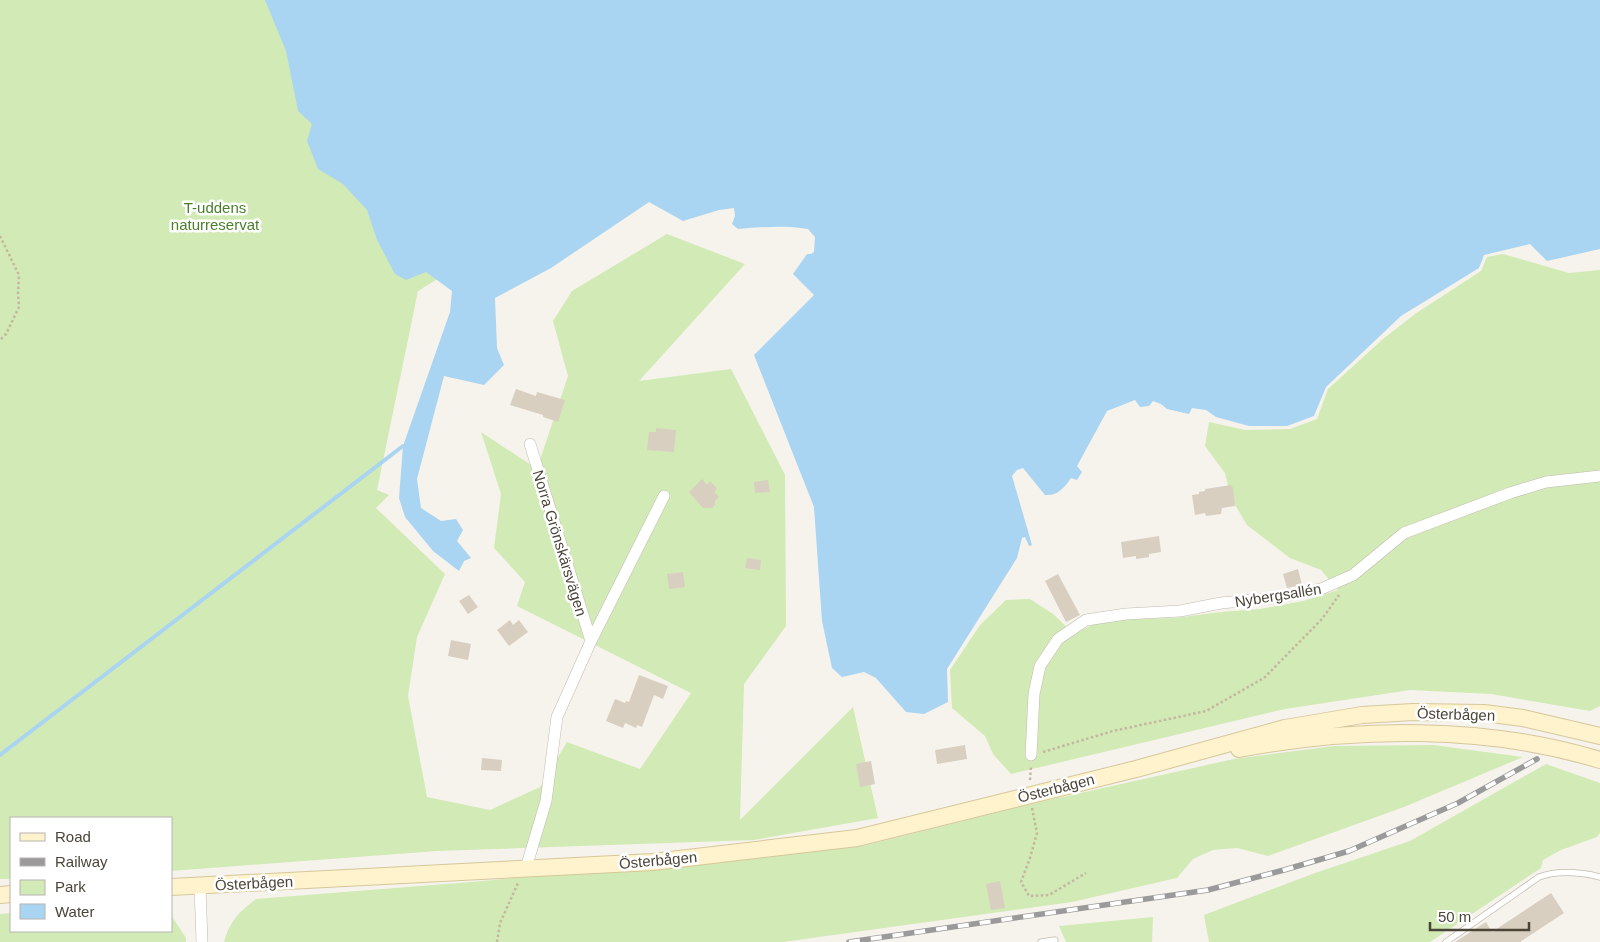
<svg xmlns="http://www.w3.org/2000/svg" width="1600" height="942" font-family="Arial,sans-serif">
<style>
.green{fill:#d2eab5}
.water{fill:#a9d4f2}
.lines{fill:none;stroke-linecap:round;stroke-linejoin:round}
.stream{stroke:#a9d4f2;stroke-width:4}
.building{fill:#d8cfc1}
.service-casing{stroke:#c2bbae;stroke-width:7}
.minor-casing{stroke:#c2bbae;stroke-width:12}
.secondary-casing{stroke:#d6c79b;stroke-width:18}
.path{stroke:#c4b79f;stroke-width:2.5;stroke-dasharray:2.5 2.5;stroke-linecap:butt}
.service{stroke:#fff;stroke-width:5.5}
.minor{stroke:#fff;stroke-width:11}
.secondary{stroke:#fff3cd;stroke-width:16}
.rail-casing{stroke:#9a9a9a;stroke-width:5.5}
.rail{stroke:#fff;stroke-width:4;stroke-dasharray:11;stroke-linecap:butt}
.labels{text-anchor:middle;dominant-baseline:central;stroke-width:5;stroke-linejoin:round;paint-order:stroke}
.park-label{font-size:15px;fill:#4a7f2a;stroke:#fff}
.street-label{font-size:15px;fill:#4b4439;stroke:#fff}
</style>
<rect width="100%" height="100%" fill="#f6f3ec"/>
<path class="green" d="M0,0H500L475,256L418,291L377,490L389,495L376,508L445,574L417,637L408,696L427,797L490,810L540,787L567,742L640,769L691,693L517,606L525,582L494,548L501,494L481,432L537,469L568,376L553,321L572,291L667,234L745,264L639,381L731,369L785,475L786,626L744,684L740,820L853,707L878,818L754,840L437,851L171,871V818H11V879H0Z
M1503,254L1569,273L1600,270V706L1590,711L1491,694L1410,690L1285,709L1011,774L993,754L985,736L952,708L950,670L980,625L1006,600L1030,599L1053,614L1074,634L1092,625L1126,619L1174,618L1221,612L1260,609L1303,601L1338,590L1321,570L1290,558L1247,525L1231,498L1225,473L1205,446L1209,422L1245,430L1290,429L1317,419L1328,389L1383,339L1415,314L1481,271L1487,257Z
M1433,745L1523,757L1404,807L1268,856L1237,848L1213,850L1193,859L1177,878L1072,902L783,942H224C229,922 240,911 256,899L471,882L863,846L1022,806L1234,759L1334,746Z
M1546,764L1600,783V833L1597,837L1561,850L1543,860L1541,868L1430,942H1209L1204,915L1315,873L1410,841Z
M11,913V931H171V915L186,938V942H0V914Z
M1153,917L1152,942H1066L1059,926Z"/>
<path class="water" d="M265,0H1600V249L1547,261L1530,244L1484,255L1479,268L1401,316L1326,387L1314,416L1287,426H1249L1216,417L1206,410L1192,408L1189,414L1167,409L1161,404L1153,401L1149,406L1140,407L1135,400L1107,411L1077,466L1082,472L1077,480L1071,478C1064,488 1058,496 1045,495L1023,468L1017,470L1012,476L1032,545L1029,546L1025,537L1022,538L1017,558L947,669L948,702L924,714L906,712L876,678L864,672L842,677L832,668L822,621L814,507L754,355L814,295L793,274L807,254H811L814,252L815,237L808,229C785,225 762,227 738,229L732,224L735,216L734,208L719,210L683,221L649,202L551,268L495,298L497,348L504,365L484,385L444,376L417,479L421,508L441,521L456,519L463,530L457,541L471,558L464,561L459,571L433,551L405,517L399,498L403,446L450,312L452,291L426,272L406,280L395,274L377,240L367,210L343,184L318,169L307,141L312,124L298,111L286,51Z"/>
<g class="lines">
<path class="stream" d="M0,755L403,446"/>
</g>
<path class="building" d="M516,389L536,396L537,392L565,400L558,422L543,417V415L510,405Z
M656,428L676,430L674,452L647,450L649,432H656Z
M702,479L707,485L710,481L717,489L714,492L719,497L715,501V505L712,508H703L689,492Z
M768,480L770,492L755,493L754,482Z
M1231,485L1233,488L1235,506L1222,508L1221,514L1206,516L1205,513L1195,515L1192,495L1199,494V492L1205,491V489Z
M1159,536L1161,552L1149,554V557L1136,559V556L1123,558L1121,542Z
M747,558L761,560L760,570L745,568Z
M1298,569L1302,585L1287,588L1283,574Z
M683,572L685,587L669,589L667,574Z
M1058,574L1080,615L1066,622L1045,581Z
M469,595L478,607L468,614L459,601Z
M510,620L513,625L519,620L528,632L509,646L497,630Z
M451,640L471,644L468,660L448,656Z
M639,675L668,686L663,699L654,695L642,727L637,725L636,728L625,723L623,728L606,721L615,699L625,703L626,701L629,702Z
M965,745L967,759L937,764L935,750Z
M482,758L502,760L501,771L481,770Z
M871,761L875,784L860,787L856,764Z
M1000,881L1005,908L991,910L986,884Z
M1551,893L1564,913L1520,942H1455L1486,922L1492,932Z"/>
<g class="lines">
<defs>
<path id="service" d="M1041,942L1055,940
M1446,942L1539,877C1557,870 1581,872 1600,877"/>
<path id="minor" d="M530,444L591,641
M1031,755L1034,694L1040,666L1058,639L1086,620L1126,614L1180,611L1221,603L1273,598L1321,589L1353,575L1404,533L1510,493L1546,482L1600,476
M526,868L546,801L557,717L591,641L664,496
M200,886L202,942"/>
<path id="secondary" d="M1239,749C1356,727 1485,725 1600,760
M171,887L653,862L857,838L1136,769L1285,728L1362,715L1413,712L1484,713L1523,718L1600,736
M0,895L11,894"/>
</defs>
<use href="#service" class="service-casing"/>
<use href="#minor" class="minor-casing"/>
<use href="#secondary" class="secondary-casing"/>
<path class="path" d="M0,236L19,275L18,293L19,307L6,334L0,340
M1043,752L1113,731L1206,711L1264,678L1322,619L1339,595
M1030,780L1031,766
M1032,808L1037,833L1030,858L1021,882L1029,896L1049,895L1086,873
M497,942L500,923L518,883"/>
<use href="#service" class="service"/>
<use href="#minor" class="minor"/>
<use href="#secondary" class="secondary"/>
<defs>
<path id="rail" d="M849,942L1208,890L1284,870L1349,851L1458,803L1537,759"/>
</defs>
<use href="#rail" class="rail-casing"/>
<use href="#rail" class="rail"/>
</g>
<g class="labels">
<g class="park-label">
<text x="215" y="207">T-uddens<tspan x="215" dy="17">naturreservat</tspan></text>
</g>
<g class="street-label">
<text transform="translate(560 543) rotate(73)">Norra Grönskärsvägen</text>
<text transform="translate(1278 595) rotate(-9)">Nybergsallén</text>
<text transform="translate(1456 714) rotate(2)">Österbågen</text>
<text transform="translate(1056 788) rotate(-14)">Österbågen</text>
<text transform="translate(658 860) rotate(-5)">Österbågen</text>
<text transform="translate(254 883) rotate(-3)">Österbågen</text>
</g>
</g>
<rect x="10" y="817" width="162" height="115" fill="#ffffff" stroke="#b7b4b0"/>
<rect x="20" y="833" width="25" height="8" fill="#fff3cd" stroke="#b7b4b0"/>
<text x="55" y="842" font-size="15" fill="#4b4439">Road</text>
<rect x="20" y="858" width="25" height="8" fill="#9a9a9a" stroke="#b7b4b0"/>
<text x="55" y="867" font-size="15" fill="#4b4439">Railway</text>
<rect x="20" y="880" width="25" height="15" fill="#d2eab5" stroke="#b7b4b0"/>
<text x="55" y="892" font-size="15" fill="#4b4439">Park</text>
<rect x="20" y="904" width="25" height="15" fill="#a9d4f2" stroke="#b7b4b0"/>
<text x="55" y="917" font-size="15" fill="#4b4439">Water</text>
<path d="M1430 922v8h99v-8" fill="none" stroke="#4b4439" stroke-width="2.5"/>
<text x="1438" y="922" font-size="15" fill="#4b4439" stroke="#ffffff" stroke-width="4" paint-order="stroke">50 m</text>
</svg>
